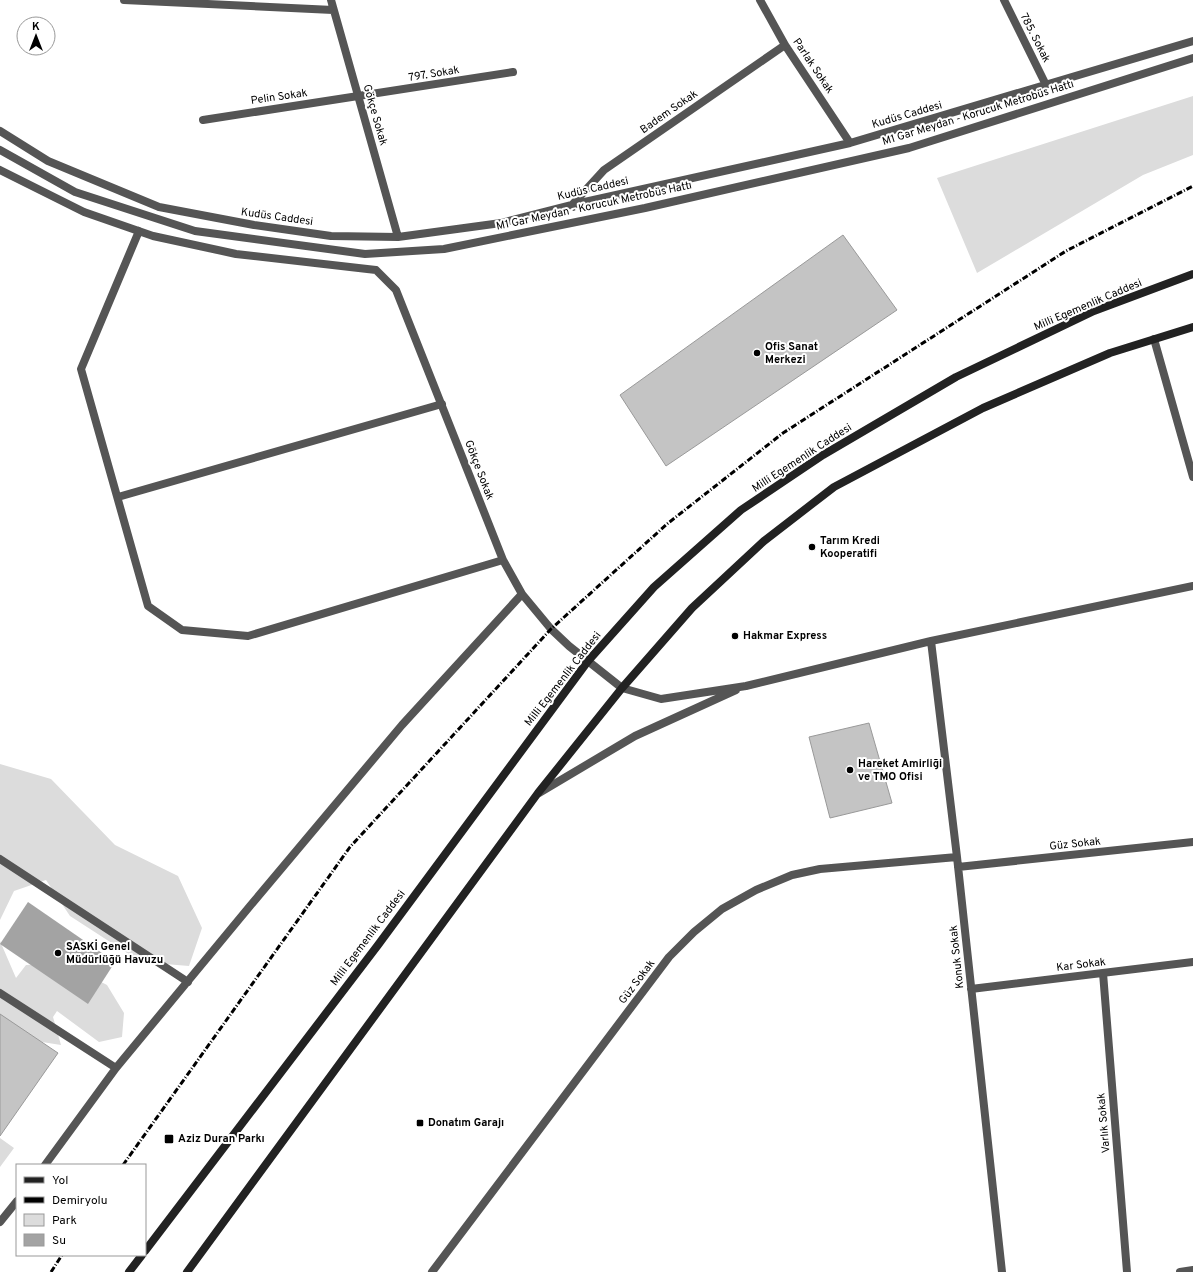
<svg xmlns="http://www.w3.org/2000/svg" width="1193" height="1272" font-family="Overpass,sans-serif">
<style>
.green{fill:#dcdcdc}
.water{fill:#a3a3a3}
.building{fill:#c4c4c4;stroke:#999}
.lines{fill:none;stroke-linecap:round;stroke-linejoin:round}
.lane{stroke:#555;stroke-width:8}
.street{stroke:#555;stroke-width:8}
.secondary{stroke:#222;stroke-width:8}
.rail{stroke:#000;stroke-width:3;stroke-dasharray:6 2 1 2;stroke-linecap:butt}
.poi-dot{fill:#000;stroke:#fff;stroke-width:1.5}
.labels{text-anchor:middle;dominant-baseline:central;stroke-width:4;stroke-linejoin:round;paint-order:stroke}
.street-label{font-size:11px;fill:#000;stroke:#fff}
.poi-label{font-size:11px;font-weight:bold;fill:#000;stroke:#fff;text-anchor:start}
</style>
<rect width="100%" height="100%" fill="#fff"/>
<path class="green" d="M1193,96V155L1143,175L977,273L937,178Z
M0,764L51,779L115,845L178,876L202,928L189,966L141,962L70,916L46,880L14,891L0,920Z
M0,941L16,978L26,965L64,963L107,985L124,1013L122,1037L99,1042L57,1011L53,1017L61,1045L42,1042L0,1020Z
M0,1138L14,1148L0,1167Z"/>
<path class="water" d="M28,902L115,962L88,1004L0,944Z"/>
<path class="building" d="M843,235L897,310L666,466L620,395Z
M869,723L892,803L830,818L809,737Z
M0,1014L58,1053L0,1136Z"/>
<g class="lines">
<path class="lane" d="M203,120L513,72
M0,150L75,192L195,231L365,254L444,249L645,208L909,148L1193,58"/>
<path class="street" d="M124,0L333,10
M331,0L398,237
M760,0L785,45L850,143
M1004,0L1046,85
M0,131L48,161L159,207L254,225L331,236L398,237L501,223L571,205L850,143L1193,41
M0,170L84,212L153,236L236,254L376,270L396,290L503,560L522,594L551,629L569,646L622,688L661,699L746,686L931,641L1193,586
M572,205L604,170L785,45
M139,231L81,369L148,606L182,630L248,636L503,560
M1154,339L1193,477
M118,497L442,404
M931,641L957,857L1002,1272
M539,793L635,736L736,690
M0,859L188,982
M958,867L1193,842
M1103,973L1127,1272
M971,989L1193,962
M0,993L116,1068
M45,1165L116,1068L250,906L402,725L522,594
M0,1222L17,1201
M432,1272L669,957L694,932L722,909L756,890L792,875L820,869L957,857
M1180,1272L1193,1270"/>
<path class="secondary" d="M145,1251L378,945L588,661L654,587L741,510L823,455L956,377L1094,311L1193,274
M129,1272L142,1255
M187,1272L538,793L622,688L692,608L764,541L834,487L983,408L1110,353L1193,327"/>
<path class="rail" d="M123,1165L350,847L551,629L667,524L783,433L1066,251L1193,186
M51,1272L62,1255"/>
</g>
<g class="poi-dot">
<circle cx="757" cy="353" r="4"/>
<circle cx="812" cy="547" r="4"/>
<circle cx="735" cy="636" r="4"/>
<circle cx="850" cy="770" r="4"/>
<circle cx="58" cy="953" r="4"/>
<rect x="416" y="1119" width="8" height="8" rx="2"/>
<rect x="164" y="1134" width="10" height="10" rx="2"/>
</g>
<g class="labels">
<g class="street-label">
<text transform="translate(1035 38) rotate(63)">785. Sokak</text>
<text transform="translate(813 66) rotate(56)">Parlak Sokak</text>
<text transform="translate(434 74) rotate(-9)">797. Sokak</text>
<text transform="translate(279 97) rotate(-8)">Pelin Sokak</text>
<text transform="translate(669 112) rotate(-35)">Badem Sokak</text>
<text transform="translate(978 113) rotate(-17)">M1 Gar Meydan - Korucuk Metrobüs Hattı</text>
<text transform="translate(375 115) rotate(74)">Gökçe Sokak</text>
<text transform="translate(907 115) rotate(-16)">Kudüs Caddesi</text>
<text transform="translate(593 189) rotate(-13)">Kudüs Caddesi</text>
<text transform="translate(594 206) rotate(-12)">M1 Gar Meydan - Korucuk Metrobüs Hattı</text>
<text transform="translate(277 217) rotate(8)">Kudüs Caddesi</text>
<text transform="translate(1088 305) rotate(-23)">Milli Egemenlik Caddesi</text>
<text transform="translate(802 458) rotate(-33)">Milli Egemenlik Caddesi</text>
<text transform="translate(479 470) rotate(69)">Gökçe Sokak</text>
<text transform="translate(563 679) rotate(-52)">Milli Egemenlik Caddesi</text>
<text transform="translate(1075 844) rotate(-6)">Güz Sokak</text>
<text transform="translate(368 938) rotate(-53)">Milli Egemenlik Caddesi</text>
<text transform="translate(957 957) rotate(-96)">Konuk Sokak</text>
<text transform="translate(1081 965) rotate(-7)">Kar Sokak</text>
<text transform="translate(637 982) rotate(-53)">Güz Sokak</text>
<text transform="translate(1104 1123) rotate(-95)">Varlık Sokak</text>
</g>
<g class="poi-label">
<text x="765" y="347">Ofis Sanat<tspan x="765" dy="13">Merkezi</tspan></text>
<text x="820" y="541">Tarım Kredi<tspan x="820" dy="13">Kooperatifi</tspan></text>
<text x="743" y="636">Hakmar Express</text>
<text x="858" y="764">Hareket Amirliği<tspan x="858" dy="13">ve TMO Ofisi</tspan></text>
<text x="66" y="947">SASKİ Genel<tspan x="66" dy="13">Müdürlüğü Havuzu</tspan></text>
<text x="428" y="1123">Donatım Garajı</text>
<text x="178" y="1139">Aziz Duran Parkı</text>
</g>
</g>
<rect x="16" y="1164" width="130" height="92" fill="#ffffff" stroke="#999999"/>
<rect x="24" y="1177" width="20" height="6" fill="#222222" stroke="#999999"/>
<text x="52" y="1184" font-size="12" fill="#000000">Yol</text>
<rect x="24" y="1197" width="20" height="6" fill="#000000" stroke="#999999"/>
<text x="52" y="1204" font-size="12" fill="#000000">Demiryolu</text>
<rect x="24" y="1214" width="20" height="12" fill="#dcdcdc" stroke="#999999"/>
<text x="52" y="1224" font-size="12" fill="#000000">Park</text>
<rect x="24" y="1234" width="20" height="12" fill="#a3a3a3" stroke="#999999"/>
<text x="52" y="1244" font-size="12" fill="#000000">Su</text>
<g transform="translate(36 36)"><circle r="19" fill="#ffffff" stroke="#999999"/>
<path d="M0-3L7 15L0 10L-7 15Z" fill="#000000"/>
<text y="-6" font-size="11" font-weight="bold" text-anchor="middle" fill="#000000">K</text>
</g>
</svg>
